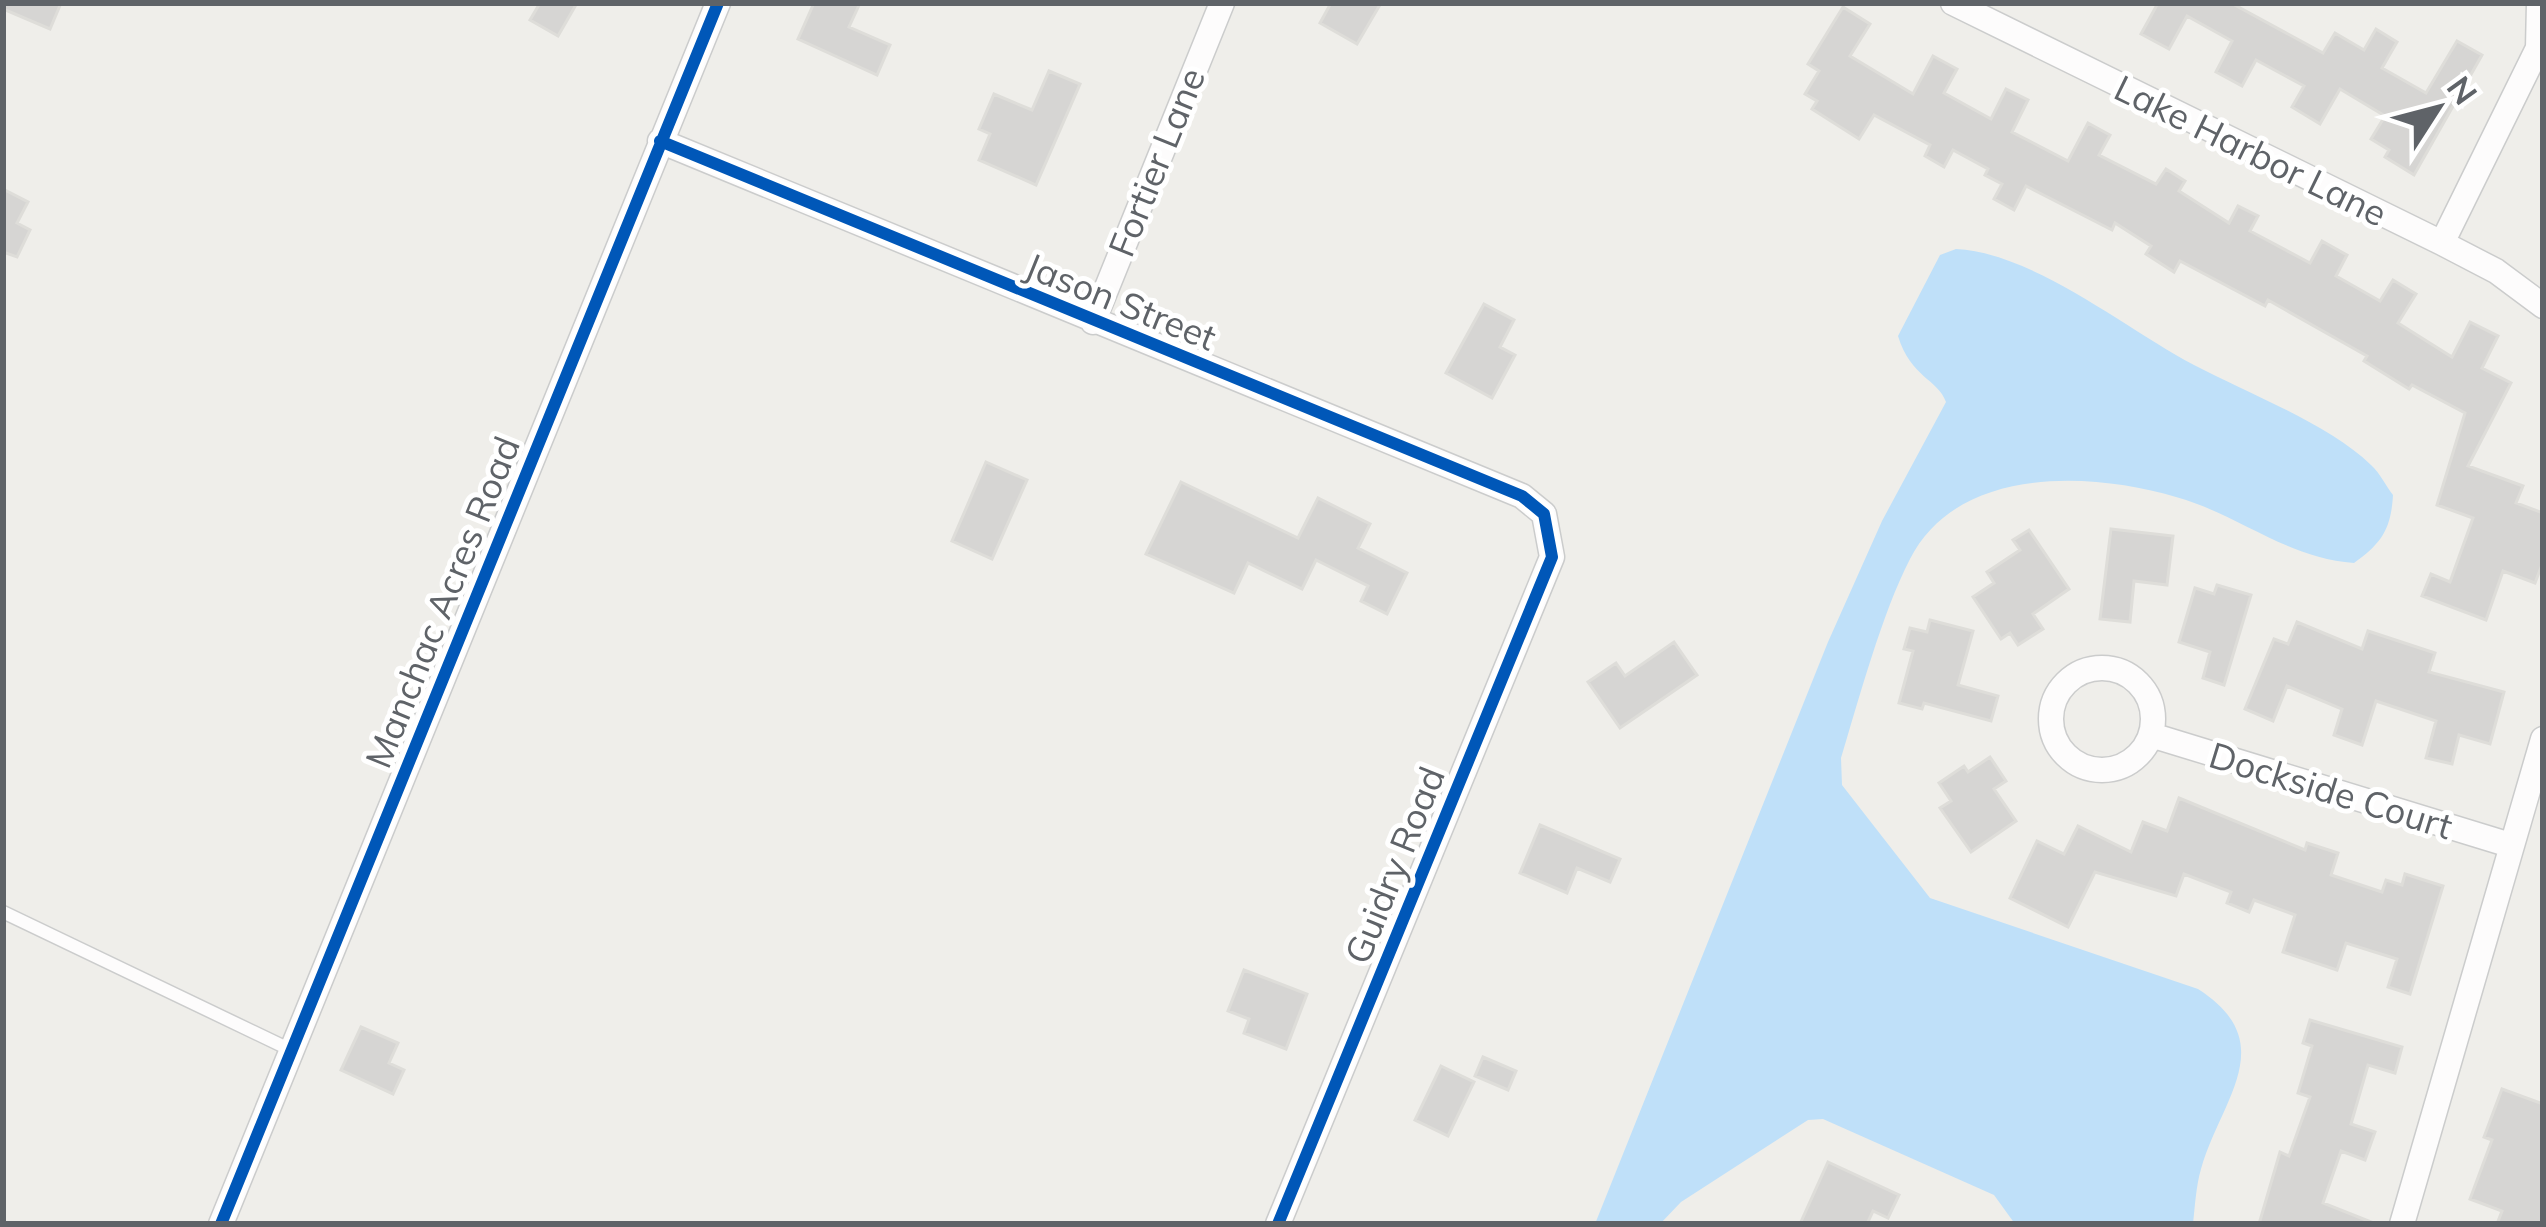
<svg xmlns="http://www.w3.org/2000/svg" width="2546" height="1227" font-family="Mulish,sans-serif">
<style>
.water{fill:#bfe0f9}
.building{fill:#d6d5d3;stroke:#deddd9;stroke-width:3}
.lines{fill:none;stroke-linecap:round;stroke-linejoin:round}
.service-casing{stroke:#cbcccc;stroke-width:15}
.minor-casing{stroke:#cbcccc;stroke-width:27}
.service{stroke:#fdfcfc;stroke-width:12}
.minor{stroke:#fdfcfc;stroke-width:24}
.cycleway-casing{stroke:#fff;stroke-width:20}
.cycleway{stroke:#0057b8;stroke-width:12}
.labels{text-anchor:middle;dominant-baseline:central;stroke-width:10;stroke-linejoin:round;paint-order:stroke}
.street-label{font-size:36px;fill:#5f6368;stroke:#fff}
</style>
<rect width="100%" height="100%" fill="#efeeea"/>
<path class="water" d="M1956,249C2034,253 2126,329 2194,365C2247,393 2329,424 2371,465C2380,473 2386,486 2393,495C2391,529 2382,543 2354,563C2286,558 2240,515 2176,497C2091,472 1958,465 1910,559C1882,613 1859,699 1841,758L1842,785L1930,898L2198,989C2282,1043 2221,1099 2201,1169C2196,1186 2195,1206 2193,1224H2015L1994,1195L1823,1119L1808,1120L1681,1202L1660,1224H1595L1828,642L1882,521L1946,402C1938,379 1911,378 1898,336L1940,255Z"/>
<path class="building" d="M3,3H61L50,29L3,9Z
M540,3H577L558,36L530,20Z
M814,3H860L849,27L890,45L877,75L798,39Z
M1331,3H1381L1357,44L1320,23Z
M2158,3H2231L2323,53L2335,33L2364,50L2376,29L2397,42L2382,68L2426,93L2457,41L2482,55L2414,175L2385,157L2389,150L2371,139L2385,116L2340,89L2320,124L2292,107L2304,86L2256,60L2242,86L2216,72L2232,41L2187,16L2169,49L2141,34Z
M1843,7L1870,24L1850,56L1913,94L1933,56L1957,69L1944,93L1991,119L2006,89L2028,100L2012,132L2068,161L2088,123L2110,135L2099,155L2156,184L2166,169L2185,181L2179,191L2229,223L2238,206L2258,216L2250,231L2310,263L2322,241L2347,255L2336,276L2380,301L2393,280L2416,294L2398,323L2452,357L2470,322L2498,336L2482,368L2511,383L2468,466L2523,486L2516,503L2543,513V562L2535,583L2503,571L2486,620L2422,596L2431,574L2450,582L2473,518L2437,505L2465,413L2412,385L2409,389L2364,361L2367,356L2268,300L2265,306L2180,261L2174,272L2146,254L2151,246L2115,223L2112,230L2026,186L2014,210L1994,199L2002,184L1985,175L1988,169L1953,150L1944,167L1925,156L1930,145L1874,115L1859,139L1812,109L1817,101L1805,94L1819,71L1808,64Z
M1049,71L1080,84L1036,185L979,160L990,134L979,129L994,94L1032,110Z
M3,189L28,202L17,223L30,230L17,257L3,252Z
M1484,304L1514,320L1500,347L1515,355L1492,398L1446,373Z
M986,462L1027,480L992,559L952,541Z
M1181,482L1298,538L1318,498L1370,524L1358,548L1407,573L1387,614L1361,601L1368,586L1316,560L1302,589L1248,563L1234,593L1146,554Z
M2111,529L2173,536L2167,585L2134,581L2130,622L2100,619Z
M2029,530L2069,589L2033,614L2043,629L2018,645L2010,633L2001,639L1973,597L1994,583L1987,572L2020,550L2013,540Z
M2217,585L2251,595L2224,685L2203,678L2210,652L2179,642L2195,588L2214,594Z
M1930,620L1973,631L1958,685L1998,696L1991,721L1924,703L1922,709L1899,703L1913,651L1904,649L1910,628L1927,632Z
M2297,622L2362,649L2368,631L2435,653L2429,672L2504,692L2490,744L2459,735L2452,764L2426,758L2436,721L2376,701L2362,745L2334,735L2342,709L2287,686L2273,721L2245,709L2274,639L2288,644Z
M1674,642L1697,675L1620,728L1588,682L1616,663L1625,676Z
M1990,757L2006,781L1994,789L2016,821L1971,852L1940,808L1951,801L1939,783L1964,766L1968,772Z
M2179,798L2305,850L2307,843L2338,853L2331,875L2382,892L2386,880L2402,885L2405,874L2443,886L2410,994L2388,987L2397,959L2346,943L2337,970L2283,952L2295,915L2254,900L2249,912L2227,903L2231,892L2184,874L2176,896L2095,872L2068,927L2010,898L2037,841L2064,854L2078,826L2131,852L2143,822L2167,831Z
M1540,825L1620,859L1610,882L1577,868L1567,893L1520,873Z
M1244,970L1307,994L1286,1049L1244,1033L1249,1019L1228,1011Z
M2310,1020L2402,1047L2395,1073L2368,1065L2351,1124L2375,1132L2365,1160L2341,1151L2323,1203L2376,1224H2259L2280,1152L2289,1156L2310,1097L2298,1093L2312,1046L2303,1043Z
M361,1027L398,1043L389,1063L404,1070L393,1094L341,1070Z
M1483,1057L1516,1071L1508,1090L1475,1076Z
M1441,1066L1474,1082L1448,1136L1415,1120Z
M2502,1089L2543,1104V1224H2497L2502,1211L2470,1199L2492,1140L2484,1137Z
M1828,1162L1899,1195L1888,1218L1873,1211L1867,1224H1800Z"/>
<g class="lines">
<defs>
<path id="service" d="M3,912L291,1050"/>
<path id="minor" d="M1953,3L2442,243L2496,271L2543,306
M660,141L1522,496L1544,514L1552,557L1278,1224
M2442,243L2538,48L2539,3
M1093,322L1222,3
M2051 719a51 51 0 1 1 102 0a51 51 0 1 1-102 0Z
M2151,735L2510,845
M221,1224L718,3
M2402,1224L2543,739"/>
</defs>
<use href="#service" class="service-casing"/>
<use href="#minor" class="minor-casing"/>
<use href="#service" class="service"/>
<use href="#minor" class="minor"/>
<defs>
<path id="cycleway" d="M660,141L1522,496L1544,514L1552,557L1278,1224
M221,1224L718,3"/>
</defs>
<use href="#cycleway" class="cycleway-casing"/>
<use href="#cycleway" class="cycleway"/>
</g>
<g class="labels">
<g class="street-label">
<text transform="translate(2251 150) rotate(26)">Lake Harbor Lane</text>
<text transform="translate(1156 162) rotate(-68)">Fortier Lane</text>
<text transform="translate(1121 301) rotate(22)">Jason Street</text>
<text transform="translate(442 602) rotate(-68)">Manchac Acres Road</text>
<text transform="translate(2331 790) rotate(17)">Dockside Court</text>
<text transform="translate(1394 865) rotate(-68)">Guidry Road</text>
</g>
</g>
<rect width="2546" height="1227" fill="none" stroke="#5f6368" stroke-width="12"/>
<g transform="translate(2438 108) rotate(54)" stroke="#ffffff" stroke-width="9" paint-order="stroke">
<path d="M0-9L21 45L0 30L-21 45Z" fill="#5f6368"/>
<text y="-18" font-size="33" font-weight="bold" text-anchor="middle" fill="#5f6368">N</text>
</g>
</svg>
